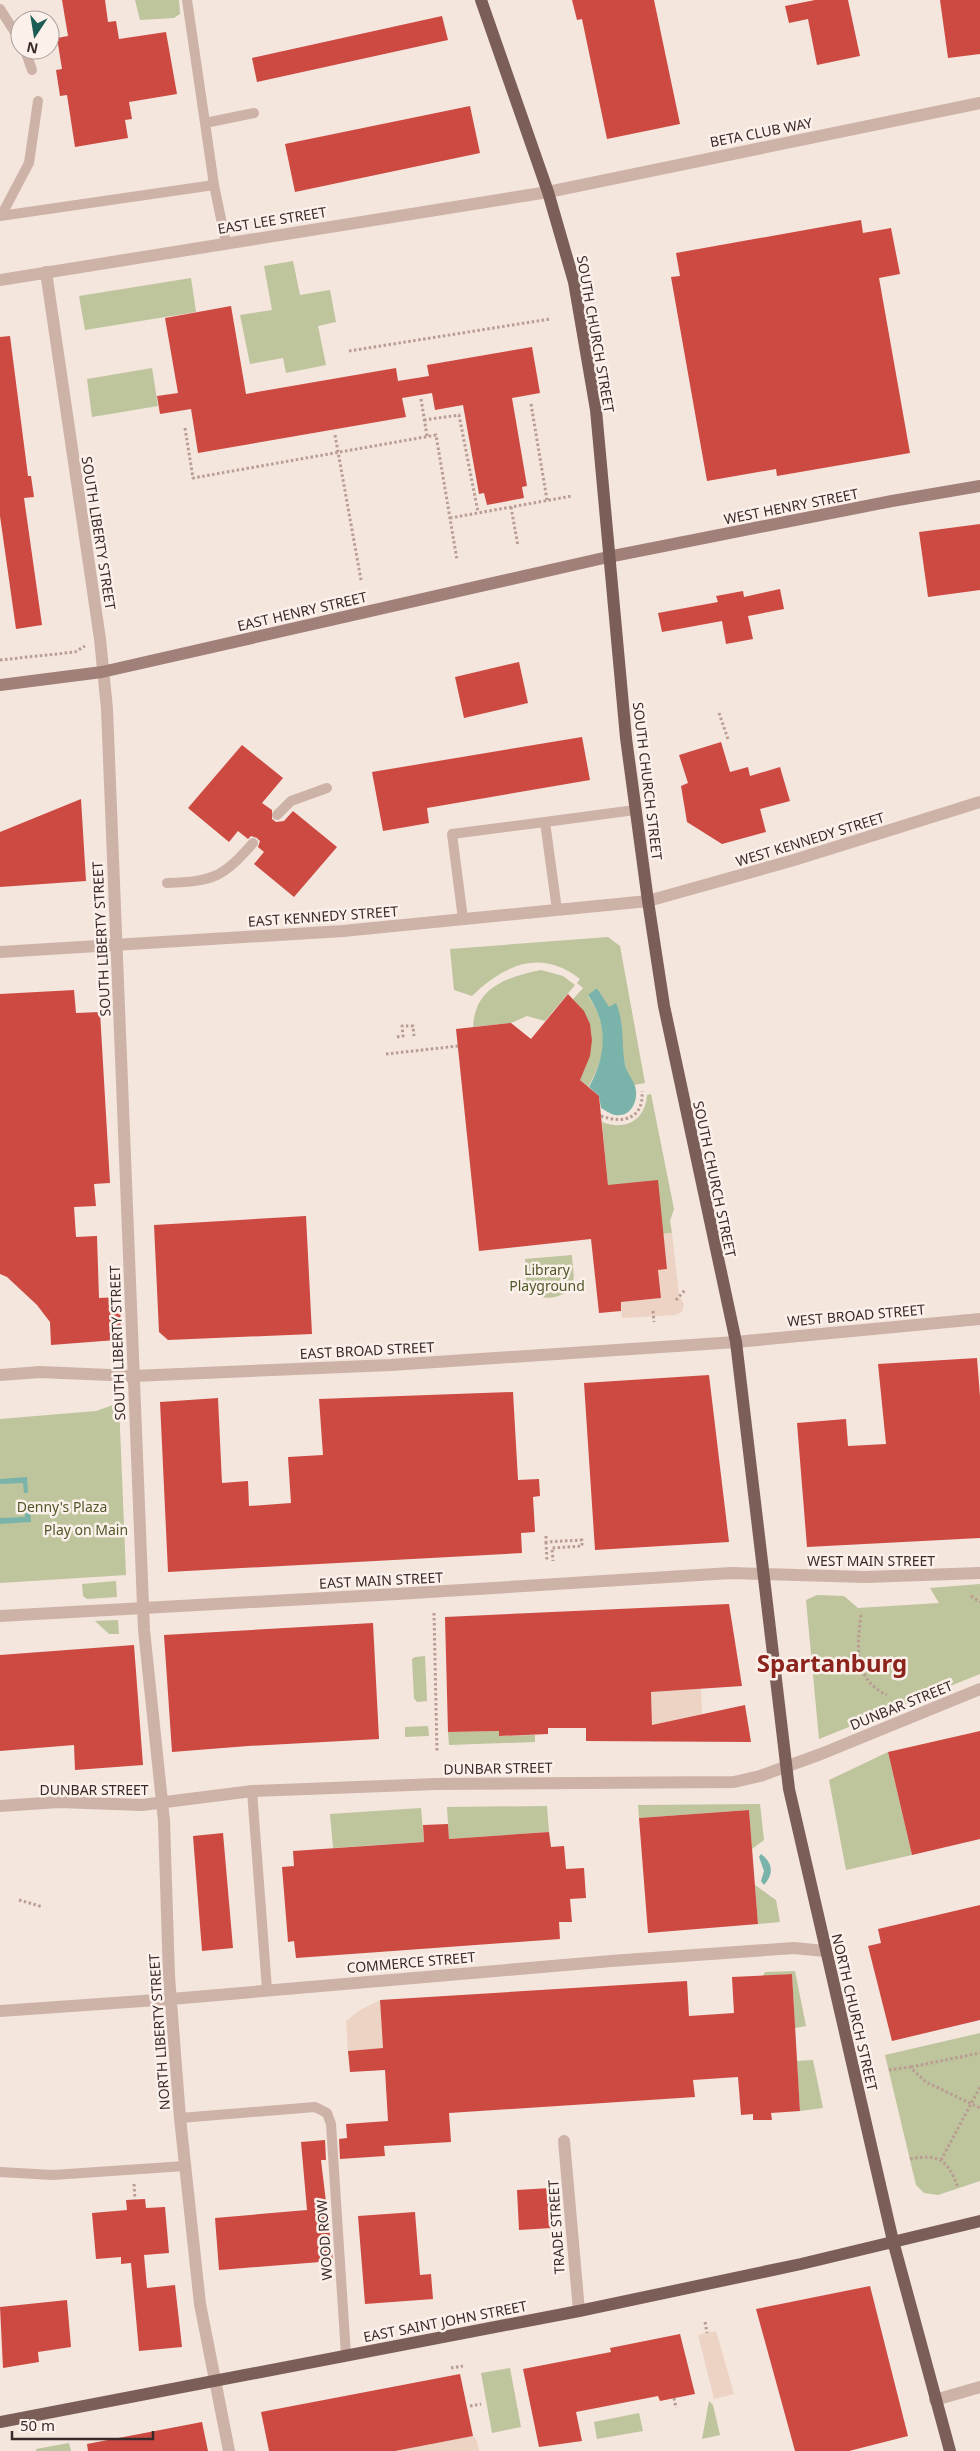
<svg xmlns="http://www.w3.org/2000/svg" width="980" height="2451" font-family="'Noto Sans',sans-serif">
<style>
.green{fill:#bec49c}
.plaza{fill:#ecd3c3}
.water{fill:#7ab3aa}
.building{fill:#cc4a42}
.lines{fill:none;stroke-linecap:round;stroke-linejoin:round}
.path{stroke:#b99c92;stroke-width:3;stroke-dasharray:2.5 2.5;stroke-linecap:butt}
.service{stroke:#cdb2a8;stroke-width:10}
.pedestrian{stroke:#cdb2a8;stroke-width:12}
.minor{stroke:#cdb2a8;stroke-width:12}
.tertiary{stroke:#cdb2a8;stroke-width:12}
.secondary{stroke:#a18079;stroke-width:12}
.primary{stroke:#7c5e59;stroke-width:12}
.labels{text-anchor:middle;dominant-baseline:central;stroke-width:5;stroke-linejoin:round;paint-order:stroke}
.street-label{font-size:14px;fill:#392b29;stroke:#fbf0ea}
.park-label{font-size:14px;fill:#51592b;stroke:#fbf0ea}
.town-label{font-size:24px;font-weight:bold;fill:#8d231d;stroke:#fbf0ea}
</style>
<rect width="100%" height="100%" fill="#f4e5dd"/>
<path class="green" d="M135,0H179L180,14L174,18L140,20Z
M293,261L300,295L330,290L336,322L318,326L326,365L286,373L283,358L250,364L240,315L272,310L264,266Z
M191,278L196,312L85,330L79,296Z
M152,368L158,406L92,417L87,379Z
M608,937L620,946L645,1083L634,1085L628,1075L608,1007L597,988L588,996C610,1027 607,1055 588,1087L578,1078C595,1047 599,1028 573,999L583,988L577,983L580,979C541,948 504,965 472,996L454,990L450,949Z
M541,970L563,976L575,985L545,1021L527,1016L511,1023L473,1027C475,987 507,977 541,970Z
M651,1094L674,1209L670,1221L672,1233L663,1234L608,1185L602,1122C625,1131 645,1121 647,1095Z
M572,1255C572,1264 575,1275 573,1283C567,1299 540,1303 530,1290C524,1282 526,1267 525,1259Z
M119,1403L126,1575L0,1583V1419L96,1411Z
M116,1581L117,1597L87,1599L83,1596L82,1584Z
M980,1584V1674L819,1739L806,1600L817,1595L844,1596L858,1608L939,1603L930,1588Z
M118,1620L119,1634H109L95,1621Z
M425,1656L427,1701L417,1702L414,1698L412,1659L415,1657Z
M428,1726L429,1736L405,1737V1727Z
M499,1731L500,1736L535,1735V1742L449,1745L448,1732Z
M888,1752L912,1855L846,1870L829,1780Z
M760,1804L764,1840L752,1849L749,1810L639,1818L638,1805Z
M547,1806L549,1832L449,1839L447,1807Z
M421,1808L424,1842L333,1848L330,1814Z
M755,1885L776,1900L780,1922L758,1924Z
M795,1971L806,2026L795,2028L792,1974L763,1976L765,1972Z
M980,2033V2181L938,2195L924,2193L916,2185L885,2055Z
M813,2060L823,2108L800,2111L797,2061Z
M510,2368L521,2427L492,2433L481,2373Z
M709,2401L713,2405L720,2435L702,2439Z
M639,2413L643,2431L597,2439L594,2422Z
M69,2443L71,2451H36V2449Z"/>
<path class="plaza" d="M672,1233L679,1296L684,1304L682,1312L675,1315L622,1318L621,1302L661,1298L658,1270L667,1269L663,1234Z
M701,1688L702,1714L662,1723V1741L653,1742L651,1692Z
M380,2000L383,2048L348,2051L346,2021L360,2010Z
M716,2331L734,2394L714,2399L698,2335Z
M473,2436L477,2441L479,2451H395Z"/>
<path class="water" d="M597,988L609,1007L616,1003C625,1024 621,1044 625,1065C627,1073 632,1078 635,1086C639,1099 632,1118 615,1115C610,1114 605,1110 601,1108L599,1096L589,1087C606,1056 609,1025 588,995Z
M27,1477L28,1493H24L23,1483L0,1484V1479Z
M24,1506H30L31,1522L0,1524V1518L25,1517Z
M761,1854C773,1863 774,1874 764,1885L761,1881L764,1871L759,1857Z"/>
<path class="building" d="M62,0H105L108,22L116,21L119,39L166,32L177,94L129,102L132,119L125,120L128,138L75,147L67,95L60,96L56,70L62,69L57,38L68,36Z
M572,0H654L680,124L607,139L582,19L577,20Z
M815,0H848L860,56L817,65L808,19L789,23L785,6Z
M940,0H980V54L948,58Z
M442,16L448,40L257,82L252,58Z
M470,106L480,153L295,192L285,144Z
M861,220L863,233L891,228L900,274L879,278L910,453L777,476L776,469L707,481L671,277L680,276L676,253Z
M231,306L246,394L396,368L398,381L429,376L427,365L532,347L540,393L512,398L527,486L522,487L524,498L487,505L484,493L479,494L463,405L435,410L432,393L402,398L406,417L198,453L191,409L160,414L157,396L178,393L165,318Z
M10,336L28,476H31L34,497L24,498L42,625L16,629L0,516V337Z
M980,524V590L928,597L919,532Z
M780,589L784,609L748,616L753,639L726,644L722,621L662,632L658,613L718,602L716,596L743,591L744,597Z
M519,662L528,703L464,718L455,677Z
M582,737L590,780L427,808L429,823L383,831L372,772Z
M721,742L730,772L748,767L750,776L780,767L790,801L760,809L766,832L722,844L687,822L681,786L688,783L679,755Z
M242,745L283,778L262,803L272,810V819L276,822L284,821L293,811L337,847L294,897L254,864L264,852L258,847L260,841L257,838L251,836L248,839L238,831L229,842L188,808Z
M81,799L86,881L0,887V832Z
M74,990L76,1013L100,1012L110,1183L94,1184L96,1206L74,1207L76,1237L97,1236L99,1298L120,1297L121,1335L116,1340L51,1345L50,1322L37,1305L7,1277L0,1274V994Z
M568,994L584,1011L590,1024L592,1040L590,1056L580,1080L599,1096L608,1185L658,1180L667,1269L658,1270L661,1298L621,1302V1311L599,1313L591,1239L479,1251L456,1029L511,1023L531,1039Z
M306,1216L312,1334L168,1340L159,1332L154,1225Z
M977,1358L980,1397V1538L807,1547L797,1423L846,1419L848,1446L886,1444L878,1364Z
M709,1375L729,1542L595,1550L584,1383Z
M513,1392L518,1480L539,1479L540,1496L533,1497L535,1532L521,1533L522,1553L168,1572L160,1402L218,1398L222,1483L248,1481L249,1506L291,1503L288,1457L323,1455L319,1399Z
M729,1604L742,1686L651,1692L652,1725L745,1705L751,1742L586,1741V1728H548V1734L499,1736V1731L448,1732L445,1617Z
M373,1623L379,1739L248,1746L172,1752L164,1635Z
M134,1645L143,1765L75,1770L74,1745L0,1751V1655Z
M980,1731V1839L912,1855L888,1752Z
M749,1810L758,1924L648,1933L639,1818Z
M448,1824L449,1839L549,1832L551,1847L564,1846L566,1869L584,1868L586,1898L570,1899L572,1922H559L560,1939L296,1958L294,1941L288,1942L282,1867L294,1866L293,1851L424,1842L423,1825Z
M223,1833L233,1948L202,1951L193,1836Z
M980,1905V2020L892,2041L868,1946L881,1943L878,1929Z
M792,1974L800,2111L771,2113L772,2120H753V2114L741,2115L738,2077L693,2080L695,2097L449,2113L451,2142L384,2146L385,2156L340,2159L339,2139L347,2138L346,2124L388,2121L385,2070L350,2072L348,2051L383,2048L380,2000L687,1981L689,2016L734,2013L732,1977Z
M325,2140L326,2160H321L333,2261L219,2270L215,2218L307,2210L301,2142Z
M550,2188L552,2228L519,2230L517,2190Z
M145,2199L146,2208L165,2207L169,2253L144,2255L147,2288L175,2285L182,2347L139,2351L131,2263L121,2264V2257L96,2259L92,2213L127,2210L126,2200Z
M415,2212L420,2275L431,2274L433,2299L365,2304L358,2216Z
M870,2286L908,2436L849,2451H795L756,2309Z
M67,2300L71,2347L38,2352L39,2362L3,2368L0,2307Z
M680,2334L695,2394L660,2401L658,2396L576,2412L582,2441L539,2447L523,2369L611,2352L610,2348Z
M460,2374L473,2436L395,2451H269L261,2412Z
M202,2422L208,2451H88L87,2444Z"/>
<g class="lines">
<path class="path" d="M349,351L550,319
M421,399L427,436
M531,404L547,500
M424,420L459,415L478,512
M185,428L193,478L436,435L457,560
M335,435L361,580
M511,507L518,546
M450,518L572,496
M0,660L75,652L85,646
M719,713L728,739
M397,1037L403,1036L402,1026H413L414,1036
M386,1054L458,1046
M601,1116C623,1124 644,1119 642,1091
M676,1300L685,1290
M653,1311L654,1322
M546,1536V1542L582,1540V1546L552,1548L553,1561
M546,1542L547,1561
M971,1596L980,1602
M434,1613L437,1752
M861,1615C857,1647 853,1679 887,1695
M19,1900L43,1907
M911,2067L980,2053
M889,2070L910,2067L926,2082L980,2108
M910,2159C939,2153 949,2161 958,2188
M941,2160L980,2087
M134,2184L135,2200
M705,2322L707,2333
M451,2368L463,2366
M674,2398L676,2408
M470,2406L481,2404"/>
<path class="service" d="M187,0L205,123
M0,9L20,40
M25,50L32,70
M214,185L205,123L254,113
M0,216L214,185L226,243
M1,216L29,163L38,101
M277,815L291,801L327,788
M545,822L635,810
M167,883C214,881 222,878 253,843
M463,919L452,834L545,822L557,910
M252,1791L267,1989
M180,2118L315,2107L327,2113L331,2124L346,2355
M0,2172L53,2175L185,2166"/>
<path class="pedestrian" d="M763,1574L866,1577L980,1573"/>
<path class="minor" d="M46,272L100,639L107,709L144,1630L164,1821L169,1976L180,2118L200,2304L229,2451
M0,280L548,192L980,103
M648,901L794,860L980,802
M0,1806L59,1802L142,1805L252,1791L436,1784L734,1782L760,1776L821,1754L980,1689
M0,2011L171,1999L611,1961L794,1948L825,1951
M564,2141L579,2311
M935,2400L980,2387"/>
<path class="tertiary" d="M0,952L343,931L648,901
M0,1375L40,1372L133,1376L391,1365L736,1342L980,1319
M0,1616L397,1594L731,1573L763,1574"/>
<path class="secondary" d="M0,685L102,672L608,557L892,501L980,486"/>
<path class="primary" d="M481,0L548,192L574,282L596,410L626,738L648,901L664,1006L736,1342L789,1789L893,2241L950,2451
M0,2422L579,2311L801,2264L980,2221"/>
</g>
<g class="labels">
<g class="street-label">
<text transform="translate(761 132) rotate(-11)">BETA CLUB WAY</text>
<text transform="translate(272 220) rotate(-9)">EAST LEE STREET</text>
<text transform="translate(596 334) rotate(80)">SOUTH CHURCH STREET</text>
<text transform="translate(791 506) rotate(-11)">WEST HENRY STREET</text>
<text transform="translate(99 533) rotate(81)">SOUTH LIBERTY STREET</text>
<text transform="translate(302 611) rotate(-13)">EAST HENRY STREET</text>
<text transform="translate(648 781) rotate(83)">SOUTH CHURCH STREET</text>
<text transform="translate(810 839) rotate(-17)">WEST KENNEDY STREET</text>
<text transform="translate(323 916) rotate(-4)">EAST KENNEDY STREET</text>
<text transform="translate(101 939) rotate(-93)">SOUTH LIBERTY STREET</text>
<text transform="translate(715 1179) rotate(78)">SOUTH CHURCH STREET</text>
<text transform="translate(856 1315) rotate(-5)">WEST BROAD STREET</text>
<text transform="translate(117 1343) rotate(-92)">SOUTH LIBERTY STREET</text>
<text transform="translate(367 1350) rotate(-3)">EAST BROAD STREET</text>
<text x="871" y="1560">WEST MAIN STREET</text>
<text transform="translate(381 1580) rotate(-3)">EAST MAIN STREET</text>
<text transform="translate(901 1705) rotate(-22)">DUNBAR STREET</text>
<text transform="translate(498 1768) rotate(-1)">DUNBAR STREET</text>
<text x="94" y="1789">DUNBAR STREET</text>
<text transform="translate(411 1962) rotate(-5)">COMMERCE STREET</text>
<text transform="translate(855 2012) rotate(77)">NORTH CHURCH STREET</text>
<text transform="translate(159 2032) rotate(-94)">NORTH LIBERTY STREET</text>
<text transform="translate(556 2227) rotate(-94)">TRADE STREET</text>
<text transform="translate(324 2240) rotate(-94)">WOOD ROW</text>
<text transform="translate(445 2321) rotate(-11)">EAST SAINT JOHN STREET</text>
</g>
<g class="park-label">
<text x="547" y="1269">Library<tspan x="547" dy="16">Playground</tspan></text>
<text x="62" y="1506">Denny's Plaza</text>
<text x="86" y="1529">Play on Main</text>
</g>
<g class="town-label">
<text x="832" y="1662">Spartanburg</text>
</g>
</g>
<g transform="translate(35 35) rotate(192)"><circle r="24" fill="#fbf0ea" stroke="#ada19d"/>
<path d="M0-4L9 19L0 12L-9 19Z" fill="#1b5d55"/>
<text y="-8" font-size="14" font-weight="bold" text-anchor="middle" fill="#392b29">N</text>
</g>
<path d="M12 2431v8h141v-8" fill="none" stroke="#392b29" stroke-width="2.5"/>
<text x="20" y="2431" font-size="15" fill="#392b29" stroke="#fbf0ea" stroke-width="4" paint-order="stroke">50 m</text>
</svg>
